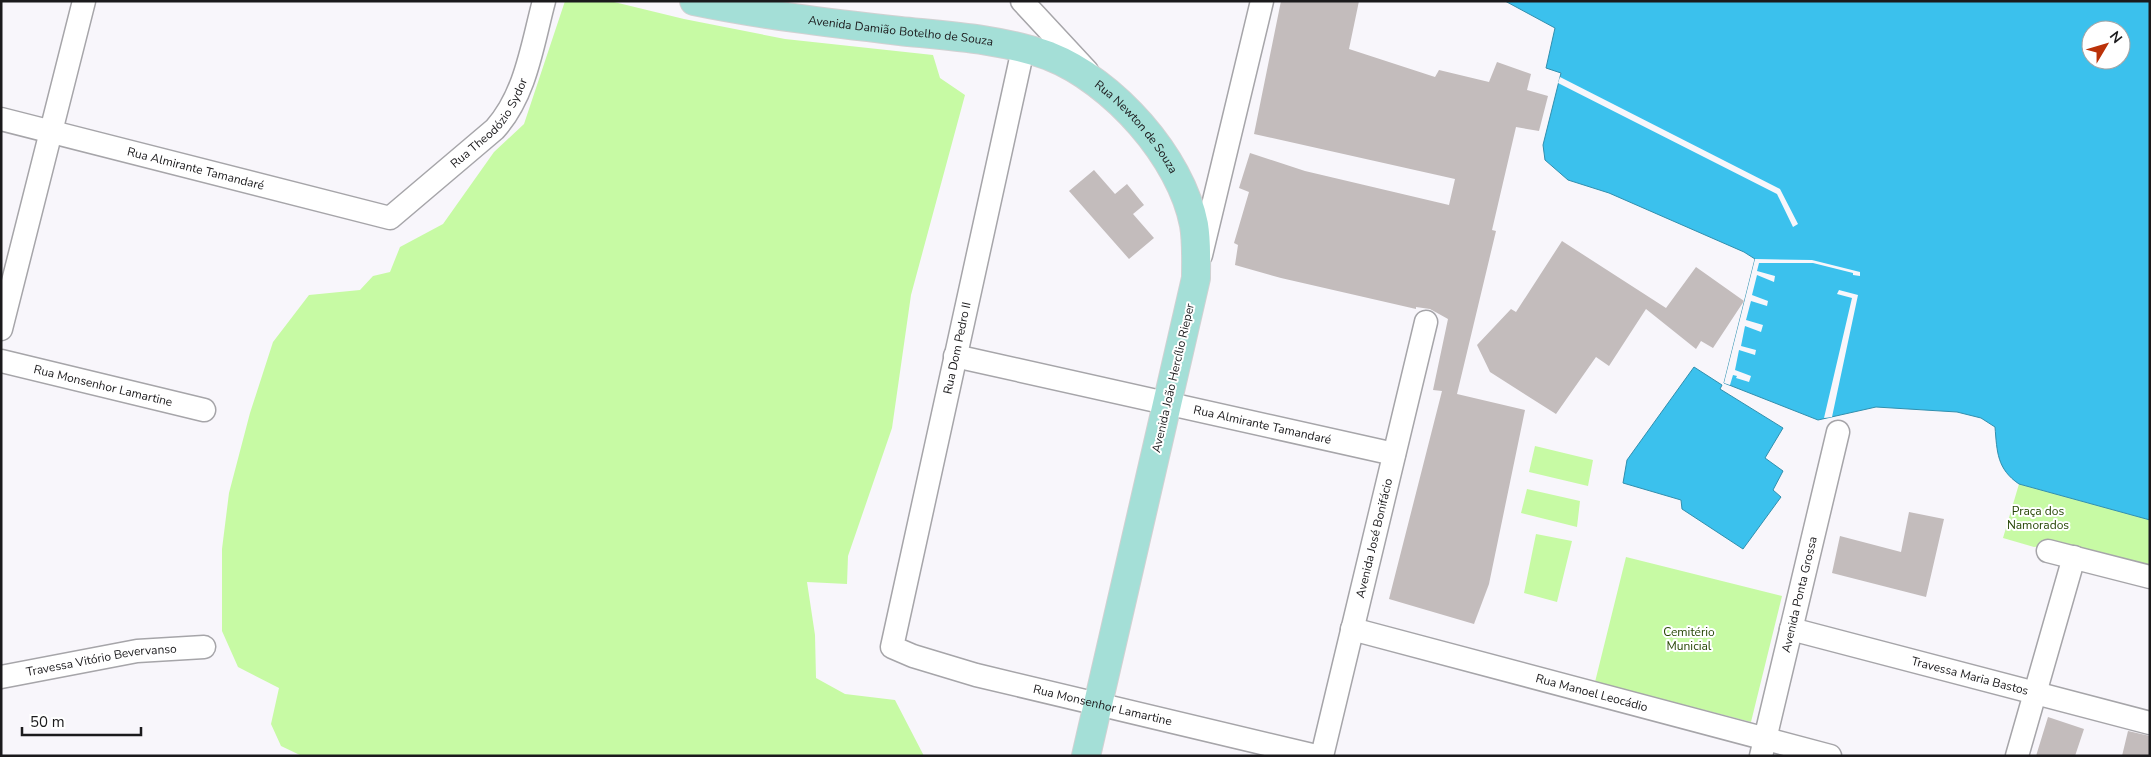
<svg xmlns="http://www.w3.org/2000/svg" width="2151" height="757" font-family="'Nunito Sans',sans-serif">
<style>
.green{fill:#c7faa4}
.water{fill:#3bc1ed;stroke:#318fae;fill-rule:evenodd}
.pier{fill:#f8f6fb}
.building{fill:#c3bcbc}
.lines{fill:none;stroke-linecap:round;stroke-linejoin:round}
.minor-casing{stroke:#a6a5a9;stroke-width:25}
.major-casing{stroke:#d1d1d2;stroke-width:30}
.minor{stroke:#fff;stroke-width:22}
.major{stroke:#a4dfd7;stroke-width:28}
.labels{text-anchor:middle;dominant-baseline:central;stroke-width:4;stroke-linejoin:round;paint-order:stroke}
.street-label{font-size:12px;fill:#1b1a1c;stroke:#fff}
.park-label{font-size:12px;fill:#274606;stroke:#fff}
</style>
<rect width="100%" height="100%" fill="#f8f6fb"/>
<path class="green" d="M565,1H610L684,19L785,39L933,55L940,78L965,95L911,295L892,428L848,556L847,584L807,582L815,635L816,678L845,694L895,700L924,756H302L281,746L271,724L279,688L238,667L222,631V549L229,493L250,413L273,342L309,295L360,290L373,276L390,272L400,247L443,224L494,152L524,124Z
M1535,446L1593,460L1588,486L1529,472Z
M2019,484L2150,520V570L2048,545L2034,547L2003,538Z
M1527,489L1580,501L1577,527L1521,513Z
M1536,534L1572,541L1557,602L1524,593Z
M1626,557L1782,596L1751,722L1595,682Z"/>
<path class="water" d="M1505,1H2150V520L2019,484C1997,469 1997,452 1995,427L1981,418L1957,412L1876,407L1818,420L1724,383L1755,259L1744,252L1609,193L1568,180L1545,160L1543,145L1561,73L1546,68L1555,28ZM2091,30H2121V60H2091Z
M1694,367L1722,385L1720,389L1783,428L1765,458L1783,471L1773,490L1781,497L1743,549L1682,509L1681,500L1623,483L1627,460Z"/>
<path class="pier" d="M1560,77L1780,189L1798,224L1793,227L1777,194L1558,83Z
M1755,259L1812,260L1860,272V276L1853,275V273L1813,263H1759L1757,271L1775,276L1774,282L1757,275L1752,295L1768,301L1767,306L1751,301L1746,320L1763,325L1761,332L1745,326L1741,346L1756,350L1755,355L1739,350L1735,370L1751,376L1749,382L1736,378L1737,376L1733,375L1730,385L1724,383Z
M1839,290L1858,295L1832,417L1824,418L1852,298L1837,294Z"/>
<path class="building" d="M1281,1H1359L1349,49L1435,77L1439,70L1489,82L1497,62L1531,74L1527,90L1548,96L1539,131L1516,127L1492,230L1496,231L1457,394L1525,410L1489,584L1474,624L1389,599L1442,391L1433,390L1448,319L1430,309L1416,307V309L1281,278L1235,265L1238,245L1234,243L1249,192L1239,188L1250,153L1305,171L1449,205L1455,179L1254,134Z
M1094,170L1115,194L1127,184L1144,205L1133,214L1154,238L1129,259L1069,191Z
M1562,241L1666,308L1696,267L1744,301L1713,348L1701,341L1696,349L1646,309L1609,366L1596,357L1556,414L1490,372L1477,345L1511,309L1516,312Z
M1909,512L1944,519L1926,597L1832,573L1840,536L1901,552Z
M2048,717L2084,729L2075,756H2036Z
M2128,731L2150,736V756H2122Z"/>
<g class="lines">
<defs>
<g id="minor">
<path d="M1022,1L1087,71"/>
<path id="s1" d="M1023,49L892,647L913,656L976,675L1316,756"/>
<path id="s2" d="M1,119L390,218L495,129C526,94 532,46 544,1"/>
<path d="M1201,255L1262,1"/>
<path d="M1,329L84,1"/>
<path id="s3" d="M955,356L1394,454"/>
<path id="s4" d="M1,361L204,410"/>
<path d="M2048,551L2150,577"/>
<path id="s5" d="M1352,629L1830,756"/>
<path id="s6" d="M1791,629L2150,723"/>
<path id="s7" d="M1,677L137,651L204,647"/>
<path id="s8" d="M1322,756L1426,322"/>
<path id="s9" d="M1761,756L1838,432"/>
<path d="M2017,756L2074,557"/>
</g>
<g id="major">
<path id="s10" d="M694,1C762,15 830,23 900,31C949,36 1002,39 1049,56C1113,81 1181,157 1194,225C1197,243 1196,261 1196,278L1086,756"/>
</g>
</defs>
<use href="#minor" class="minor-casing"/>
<use href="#major" class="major-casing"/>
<use href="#minor" class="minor"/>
<use href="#major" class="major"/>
</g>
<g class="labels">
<g class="street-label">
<text stroke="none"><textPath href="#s10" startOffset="209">Avenida Damião Botelho de Souza</textPath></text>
<text stroke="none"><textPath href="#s2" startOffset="540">Rua Theodózio Sydor</textPath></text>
<text stroke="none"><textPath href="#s10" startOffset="474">Rua Newton de Souza</textPath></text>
<text stroke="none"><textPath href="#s2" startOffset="201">Rua Almirante Tamandaré</textPath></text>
<text transform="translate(957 348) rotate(-78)">Rua Dom Pedro II</text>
<text transform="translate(1173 378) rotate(-77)">Avenida João Hercílio Rieper</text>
<text stroke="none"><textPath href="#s4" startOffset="105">Rua Monsenhor Lamartine</textPath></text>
<text stroke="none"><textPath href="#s3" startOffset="315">Rua Almirante Tamandaré</textPath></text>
<text stroke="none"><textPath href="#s8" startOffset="224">Avenida José Bonifácio</textPath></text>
<text stroke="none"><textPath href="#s9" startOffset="166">Avenida Ponta Grossa</textPath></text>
<text stroke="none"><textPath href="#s7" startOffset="102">Travessa Vitório Bevervanso</textPath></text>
<text stroke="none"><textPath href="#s6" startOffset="185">Travessa Maria Bastos</textPath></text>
<text stroke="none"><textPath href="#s5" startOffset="248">Rua Manoel Leocádio</textPath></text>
<text stroke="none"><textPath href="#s1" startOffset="831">Rua Monsenhor Lamartine</textPath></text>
</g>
<g class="park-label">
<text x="2038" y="511">Praça dos<tspan x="2038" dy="14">Namorados</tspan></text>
<text x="1689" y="632">Cemitério<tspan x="1689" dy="14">Municial</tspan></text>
</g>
</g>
<rect width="2151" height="757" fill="none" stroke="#1b1a1c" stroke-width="5"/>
<g transform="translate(2106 45) rotate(52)"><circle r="24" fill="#ffffff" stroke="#a4a3a4"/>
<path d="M0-4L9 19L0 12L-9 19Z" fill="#bb3209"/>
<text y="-8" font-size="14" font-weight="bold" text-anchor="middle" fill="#1b1a1c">N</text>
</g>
<path d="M22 727v8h119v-8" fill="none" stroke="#1b1a1c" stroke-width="2.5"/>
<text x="30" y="727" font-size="15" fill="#1b1a1c" stroke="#ffffff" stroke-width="4" paint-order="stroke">50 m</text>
</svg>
